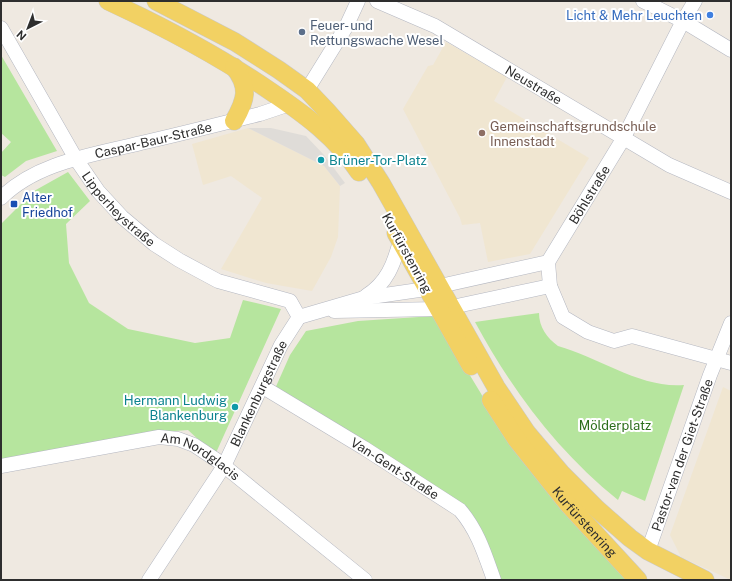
<svg xmlns="http://www.w3.org/2000/svg" width="732" height="581" font-family="'Public Sans',sans-serif">
<style>
.education{fill:#f0e6d1}
.green{fill:#b6e59e}
.plaza{fill:#dfdcd8}
.lines{fill:none;stroke-linecap:round;stroke-linejoin:round}
.minor-casing{stroke:#b4b7c1;stroke-width:15}
.major-casing{stroke:#c9c9c9;stroke-width:19}
.minor{stroke:#fff;stroke-width:14}
.major{stroke:#f2d163;stroke-width:18}
.shop-dot{fill:#3f7fe0;stroke:#fff;stroke-width:1.5}
.service-dot{fill:#5c6f8a;stroke:#fff;stroke-width:1.5}
.education-dot{fill:#8d6e63;stroke:#fff;stroke-width:1.5}
.culture-dot{fill:#0f9aa8;stroke:#fff;stroke-width:1.5}
.transit-dot{fill:#1a4fb4;stroke:#fff;stroke-width:1.5}
.labels{text-anchor:middle;dominant-baseline:central;stroke-width:4;stroke-linejoin:round;paint-order:stroke}
.shop-label{font-size:13px;fill:#366cbe;stroke:#fff;text-anchor:end}
.service-label{font-size:13px;fill:#4e5e75;stroke:#fff;text-anchor:start}
.street-label{font-size:13px;fill:#2e2e2e;stroke:#fff}
.education-label{font-size:13px;fill:#785e54;stroke:#fff;text-anchor:start}
.culture-label{font-size:13px;fill:#0d838f;stroke:#fff;text-anchor:start}
.transit-label{font-size:13px;fill:#164399;stroke:#fff;text-anchor:start}
.park-label{font-size:13px;fill:#2c6e1b;stroke:#fff}
</style>
<rect width="100%" height="100%" fill="#efe9e1"/>
<path class="education" d="M446,42L507,77L494,101L589,158L530,254L488,262L480,223L462,225L460,218L403,109L428,66L433,65Z
M248,128L324,166L340,186L338,237L331,257L312,291L266,283L221,269L262,198L231,176L203,185L192,144Z
M723,387L731,391V580L681,557L670,535Z"/>
<path class="green" d="M1,55L57,151L26,161L5,177L1,175V153L11,142L1,133Z
M68,172L90,201L66,224L69,263L89,303L128,329L195,343L230,338L243,300L281,309L215,455L188,430L162,432L1,461V224L34,191Z
M539,313C539,327 547,338 558,346C598,357 642,389 684,385L645,501L622,491L618,500C558,452 511,389 475,322Z
M434,316L514,448L627,580H496L471,519L274,391L290,355L306,331L358,321Z"/>
<path class="plaza" d="M248,128H271L306,136L324,155L345,183L340,186L324,166Z"/>
<g class="lines">
<defs>
<g id="minor">
<path id="s1" d="M377,1L435,26L669,165L731,192"/>
<path d="M643,1L683,21L731,50"/>
<path id="s2" d="M1,28L76,159L98,191L122,217L154,244L179,260L218,281L290,301L299,317"/>
<path d="M307,90L346,27L358,1"/>
<path id="s3" d="M1,198C37,162 93,155 141,143C181,134 220,124 260,114L290,104"/>
<path id="s4" d="M548,262L623,139L683,21L695,1"/>
<path d="M548,262L550,286L563,317L588,332L614,341L632,336L731,363"/>
<path d="M440,286L548,262"/>
<path d="M366,296C387,283 394,264 400,241"/>
<path d="M452,307L550,286"/>
<path d="M334,311L438,309"/>
<path id="s5" d="M263,387L364,448L460,510C478,531 485,555 494,580"/>
<path id="s6" d="M1,466L159,437L178,439L194,445L218,461L365,580"/>
<path id="s7" d="M648,551L710,375L731,323"/>
<path id="s8" d="M149,580L224,466L281,345L299,317L364,298L426,289"/>
</g>
<g id="major">
<path d="M108,1C164,27 219,56 270,91C304,114 336,137 359,172"/>
<path d="M156,1L235,42L279,70L307,90L327,111L356,144L381,183L496,387L527,433L561,473L597,509L630,538L648,551L705,580"/>
<path d="M234,67C250,87 246,100 234,121"/>
<path d="M396,233L471,366"/>
<path id="s9" d="M491,400L517,440L568,504L638,580"/>
</g>
</defs>
<use href="#minor" class="minor-casing"/>
<use href="#major" class="major-casing"/>
<use href="#minor" class="minor"/>
<use href="#major" class="major"/>
</g>
<circle class="shop-dot" cx="710" cy="15" r="4"/>
<circle class="service-dot" cx="302" cy="32" r="4"/>
<circle class="education-dot" cx="482" cy="133" r="4"/>
<g class="culture-dot">
<circle cx="321" cy="160" r="4"/>
<circle cx="235" cy="407" r="4"/>
</g>
<rect class="transit-dot" x="10" y="200" width="8" height="8" rx="2"/>
<g class="labels">
<g class="shop-label">
<text x="702" y="15">Licht &amp; Mehr Leuchten</text>
</g>
<g class="service-label">
<text x="310" y="25">Feuer- und<tspan x="310" dy="15">Rettungswache Wesel</tspan></text>
</g>
<g class="street-label">
<text stroke="none"><textPath href="#s1" startOffset="178">Neustraße</textPath></text>
<text stroke="none"><textPath href="#s3" startOffset="165">Caspar-Baur-Straße</textPath></text>
<text stroke="none"><textPath href="#s4" startOffset="79">Böhlstraße</textPath></text>
<text stroke="none"><textPath href="#s2" startOffset="217">Lipperheystraße</textPath></text>
<text transform="translate(407 253) rotate(61)">Kurfürstenring</text>
<text stroke="none"><textPath href="#s8" startOffset="217">Blankenburgstraße</textPath></text>
<text stroke="none"><textPath href="#s7" startOffset="102">Pastor-van der Giet-Straße</textPath></text>
<text stroke="none"><textPath href="#s6" startOffset="207">Am Nordglacis</textPath></text>
<text stroke="none"><textPath href="#s5" startOffset="155">Van-Gent-Straße</textPath></text>
<text stroke="none"><textPath href="#s9" startOffset="154">Kurfürstenring</textPath></text>
</g>
<g class="education-label">
<text x="490" y="126">Gemeinschaftsgrundschule<tspan x="490" dy="15">Innenstadt</tspan></text>
</g>
<g class="culture-label">
<text x="329" y="160">Brüner-Tor-Platz</text>
<text x="227" y="400" text-anchor="end">Hermann Ludwig<tspan x="227" dy="15">Blankenburg</tspan></text>
</g>
<g class="transit-label">
<text x="22" y="197">Alter<tspan x="22" dy="15">Friedhof</tspan></text>
</g>
<g class="park-label">
<text x="615" y="425">Mölderplatz</text>
</g>
</g>
<rect width="732" height="581" fill="none" stroke="#2e2e2e" stroke-width="4"/>
<g transform="translate(28 28) rotate(222)" stroke="#ffffff" stroke-width="3" paint-order="stroke">
<path d="M0-3L7 15L0 10L-7 15Z" fill="#2e2e2e"/>
<text y="-6" font-size="11" font-weight="bold" text-anchor="middle" fill="#2e2e2e">N</text>
</g>
</svg>
